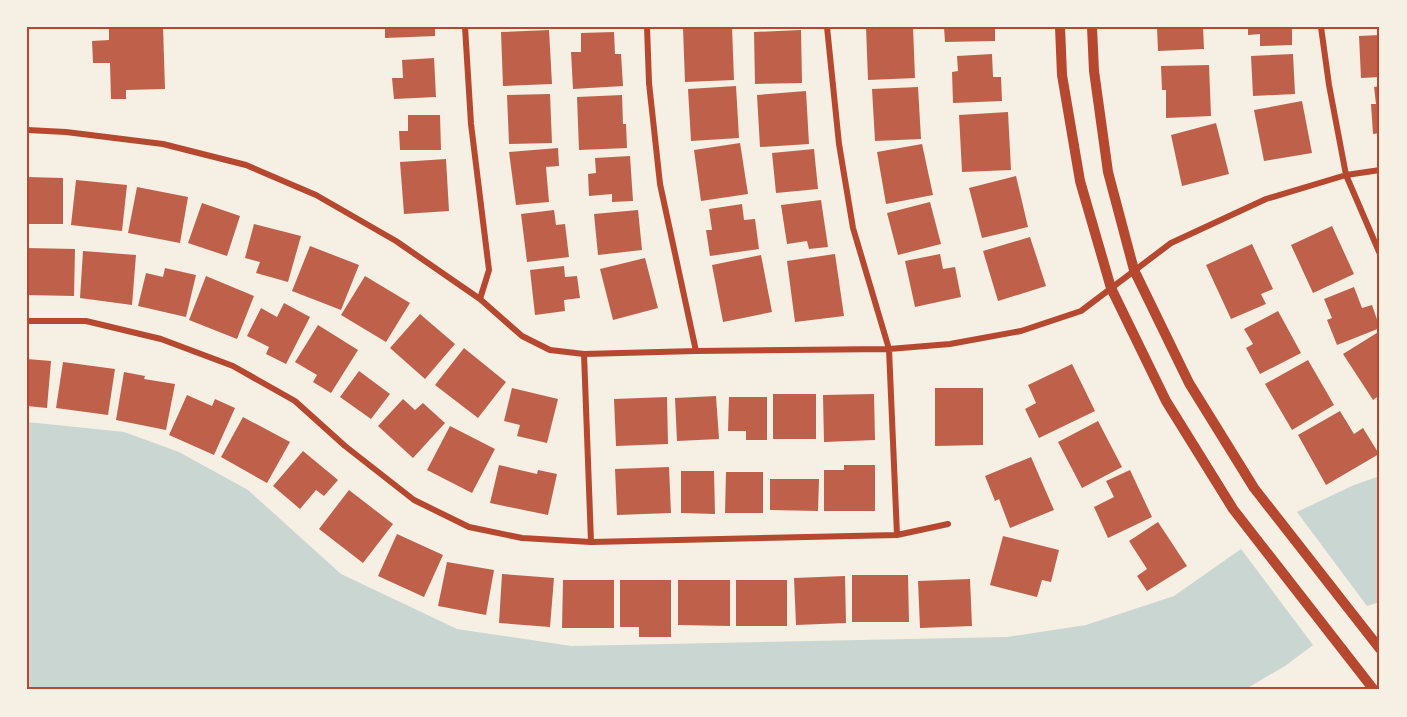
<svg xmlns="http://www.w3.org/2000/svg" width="1407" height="717" font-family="'Fira Sans',sans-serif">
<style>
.water{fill:#c9d6d2}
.building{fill:#bf614a}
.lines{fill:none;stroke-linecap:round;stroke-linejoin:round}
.minor{stroke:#b5482f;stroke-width:6}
.tertiary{stroke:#b5482f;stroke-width:10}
.neatline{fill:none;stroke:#b5482f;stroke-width:2}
</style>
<rect width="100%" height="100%" fill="#f6efe4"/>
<path class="water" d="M27,422L124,432L179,452L248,490L341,574L457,629L571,646L1007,637L1086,625L1174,596L1241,549L1313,645L1285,666L1244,690H27Z
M1380,476V602L1367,606L1297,512L1354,485Z"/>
<path class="building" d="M109,27H163L165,89L126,90V99H111L110,63H93L92,41L109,40Z
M385,27H435V36L385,38Z
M732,27L734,80L685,82L683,28Z
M866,27H913L915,78L868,80Z
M944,27H995V41L945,42Z
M1157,27H1203L1204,49L1158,51Z
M1248,27H1292V45L1260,46V34L1248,35Z
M549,30L552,84L503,86L501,32Z
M801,30L802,83L755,84L754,32Z
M614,32L615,54H621L623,86L573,89L571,52H581V33Z
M1380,35V77L1361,78L1359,36Z
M992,54L993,77H1001L1002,101L953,103L952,72L958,71L957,56Z
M1293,54L1295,94L1253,96L1251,56Z
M434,58L436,97L394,99L392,78H403L402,60Z
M1209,65L1211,116L1166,118V90H1162L1161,66Z
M736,86L739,138L691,141L688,89Z
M1380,86V133L1373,134L1371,104H1376L1374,87Z
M918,87L921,139L875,141L872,89Z
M806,91L809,144L760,147L757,95Z
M550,94L552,143L509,144L507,95Z
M622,95L623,124H626L627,148L579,150L577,97Z
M1302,101L1312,153L1264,161L1254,110Z
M1008,112L1011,170L962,172L959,115Z
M408,115H440L441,150H400L399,131H408Z
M1216,123L1229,174L1182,186L1171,135Z
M740,143L748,194L701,201L694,150Z
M922,144L933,195L886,204L877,152Z
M558,148L559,166L546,167L549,202L516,205L509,152Z
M814,149L818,189L776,193L772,153Z
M630,156L633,201L612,202V194L589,196L588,174L596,173L595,158Z
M446,159L449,211L404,214L400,162Z
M1016,176L1028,227L982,238L969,188Z
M27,177L63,178V224H27Z
M76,180L127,185L122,231L71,225Z
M137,187L188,197L180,243L128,233Z
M821,200L828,247L809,249L807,241L787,244L781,205Z
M930,202L941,244L898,255L887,213Z
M202,203L240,216L227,256L188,243Z
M742,204L744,220L755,219L759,249L710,256L706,230H712L709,209Z
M554,210L556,225L565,224L569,257L527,262L521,214Z
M638,210L642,250L598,255L594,214Z
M254,224L301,236L288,282L256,273L260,262L245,258Z
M1332,226L1354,274L1313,293L1291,245Z
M1030,237L1046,286L998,301L983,251Z
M1252,244L1273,289L1261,294L1266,304L1231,319L1206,265Z
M310,246L359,265L341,310L292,291Z
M27,248L75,249L74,296L27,295Z
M83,251L136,255L132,305L80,298Z
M835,254L844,316L795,322L787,261Z
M940,254L943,269L955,267L961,297L915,307L905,261Z
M761,255L772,312L723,322L712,265Z
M645,258L658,308L613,320L600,269Z
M564,266L565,277L577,276L580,298L564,300L565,311L535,315L530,270Z
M165,268L196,275L186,317L138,306L146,273L163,277Z
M206,276L254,296L237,339L189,320Z
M365,276L410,303L386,342L341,315Z
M1354,287L1362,308L1372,305L1380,328L1337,345L1327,320L1332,318L1324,299Z
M284,303L310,317L286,364L266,354L269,347L247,336L261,308L277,317Z
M1278,311L1301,353L1260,374L1246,348L1253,344L1244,329Z
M420,314L455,344L425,379L390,348Z
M318,325L358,350L331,393L313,382L317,375L295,362Z
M1380,331V395L1373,400L1343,354Z
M464,348L506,382L478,418L435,385Z
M27,359L51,361L47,408L27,406Z
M1308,360L1334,405L1292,430L1265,384Z
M63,362L115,369L108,415L56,408Z
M1072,364L1095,411L1039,438L1025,409L1036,403L1028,385Z
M359,371L390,394L371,419L340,397Z
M124,372L145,376L144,379L175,384L166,430L116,420Z
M512,388L558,399L547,443L517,436L520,425L504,421Z
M935,388H983V445L935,446Z
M773,394H816V439H773Z
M874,394L875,440L824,442L823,395Z
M187,395L212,406L215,399L235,408L214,455L169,435Z
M716,396L719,439L677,441L675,398Z
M667,397L668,444L616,446L614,399Z
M729,397H767V440H746V431H728Z
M403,399L415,410L423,403L445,423L413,458L378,426Z
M1340,411L1354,434L1363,428L1379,454L1326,485L1298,435Z
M243,417L290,442L267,483L221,457Z
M1098,421L1122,467L1082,488L1058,442Z
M450,426L495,449L472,493L427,470Z
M303,451L338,480L324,496L316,490L300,509L273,486Z
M1031,457L1054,510L1010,528L999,499L995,501L985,476Z
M499,465L537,474L538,470L557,474L548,515L490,503Z
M844,465H875V511H824V470H844Z
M669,467L671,513L617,515L615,469Z
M1130,470L1152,517L1108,538L1094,507L1114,497L1106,481Z
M681,471H714L715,514L681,513Z
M726,472H763V513H725Z
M770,479H819L818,511L770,510Z
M349,490L393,524L363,563L319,529Z
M1158,522L1187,566L1147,591L1137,576L1147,569L1129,541Z
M397,534L443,555L424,597L378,576Z
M1003,536L1059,550L1051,582L1042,580L1037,597L990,585Z
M447,562L494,570L486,615L438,606Z
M502,574L554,578L550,627L499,623Z
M852,575H908L909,622H852Z
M845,576L846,623L796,625L794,578Z
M970,579L972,626L920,628L918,581Z
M563,580H614V628H562Z
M620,580H671V637H639V627H620Z
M678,580H730V626L678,625Z
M736,580H787V626H736Z"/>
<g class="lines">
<path class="minor" d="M465,27L471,124L489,270L480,299
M647,27L649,83L660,184L696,351
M827,27L839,144L853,228L889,349L897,535
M1321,27L1329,85L1346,175L1380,254
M27,130L66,132L163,144L246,165L316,195L396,241L480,299L522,336L550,350L584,354L696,351L889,349L950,344L1021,331L1081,311L1171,243L1266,199L1346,175L1380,170
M27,321H86L161,339L233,366L295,401L345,446L414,500L469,527L522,538L591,542L897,535L948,524
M584,354L591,542"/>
<path class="tertiary" d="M1060,27L1062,75L1080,181L1111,288L1166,401L1233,509L1374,690
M1092,27L1094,71L1108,172L1134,270L1189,383L1254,488L1380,649"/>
</g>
<rect width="1407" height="717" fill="none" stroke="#f6efe4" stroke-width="57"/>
<rect x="28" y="28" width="1350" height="660" class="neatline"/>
</svg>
